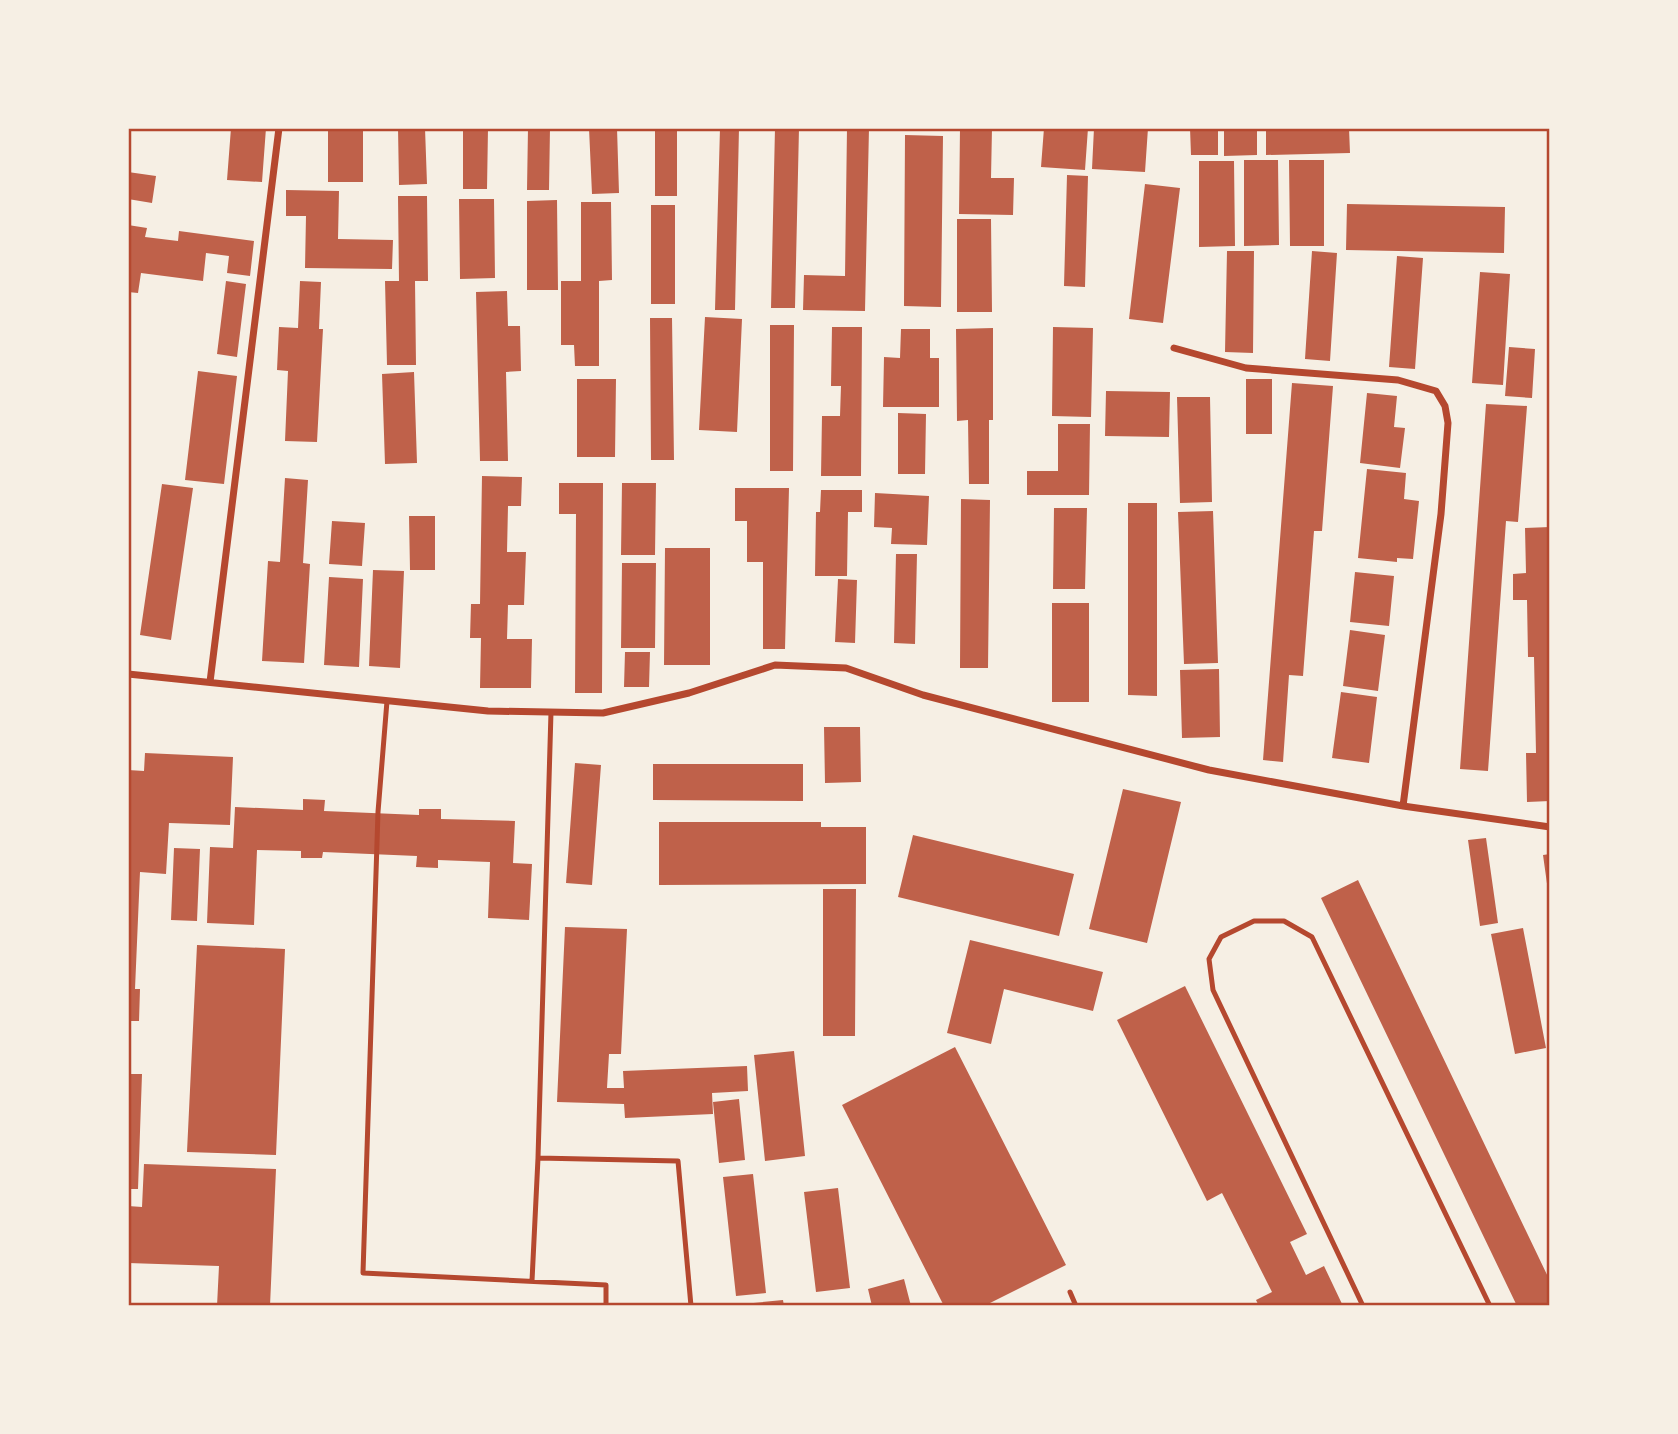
<svg xmlns="http://www.w3.org/2000/svg" width="1678" height="1434" font-family="'Noto Serif',serif">
<style>
.building{fill:#bf614a}
.lines{fill:none;stroke-linecap:round;stroke-linejoin:round}
.service{stroke:#b5482f;stroke-width:5}
.minor{stroke:#b5482f;stroke-width:7}
.neatline{fill:none;stroke:#b5482f;stroke-width:2.5}
</style>
<rect width="100%" height="100%" fill="#f6efe4"/>
<path class="building" d="M231,128H266L262,182L227,180Z
M328,128H363V182H328Z
M398,128H425L427,184L399,185Z
M463,128H488L487,189H463Z
M528,128H550L549,190H527Z
M589,128H617L619,193L592,194Z
M655,128H677V196H655Z
M720,128H739L735,310H715Z
M775,128H799L795,308H771Z
M847,128H869L865,311L803,310L804,275L845,276Z
M960,128H992L991,178H1014L1013,215L959,214Z
M1044,128H1088L1085,170L1041,167Z
M1094,128H1148L1145,172L1092,169Z
M1190,128H1218V155H1191Z
M1224,128H1257V155L1224,156Z
M1266,128H1349L1350,153L1266,155Z
M905,135L943,136L941,307L904,306Z
M1244,160H1278L1279,245L1244,246Z
M1289,160H1324V246H1290Z
M1199,161H1234L1235,246L1199,247Z
M128,172L156,176L152,203L128,199Z
M1067,175L1088,176L1085,287L1064,286Z
M1145,184L1180,188L1163,323L1129,319Z
M286,190L339,191L338,239L393,240L392,269L305,268L306,216H286Z
M398,196H427L428,281H415L416,365H387L385,281H399Z
M459,199H494L495,278L460,279Z
M557,200L558,290H527V201Z
M581,202H611L612,280L599,281V366H575L574,345H561V281H581Z
M1347,204L1505,207L1504,253L1346,250Z
M651,205H675V304H651Z
M957,219H991L992,312H957Z
M128,225L147,228L145,237L178,241L179,231L254,241L250,276L227,273L229,256L206,253L203,281L141,273L138,293L128,292Z
M1227,251H1254L1253,353L1225,352Z
M1312,251L1337,253L1330,361L1305,359Z
M1397,256L1423,258L1415,369L1389,367Z
M1480,272L1510,274L1503,385L1472,383Z
M226,281L246,284L237,357L217,354Z
M300,281L321,282L319,329H323L317,442L285,441L288,371L277,370L279,327L298,328Z
M507,291L508,326H520L521,371L506,372L508,461H480L476,292Z
M705,317L742,319L737,432L699,430Z
M650,318H672L674,460H651Z
M770,325H794L793,471H770Z
M832,327H862L861,476H821L822,416H840L841,386H831Z
M1053,327L1093,328L1091,417L1052,416Z
M993,328V420H989V484H969L968,420L957,421L956,329Z
M901,329H930V358H939V407H883L884,357L900,358Z
M1509,347L1535,349L1532,398L1505,396Z
M198,371L237,376L224,484L185,480Z
M414,372L417,463L385,464L382,374Z
M577,379H616L615,457H577Z
M1246,379H1272V434H1246Z
M1292,383L1333,386L1322,531H1314L1303,676L1289,675L1283,762L1263,760Z
M1106,391L1170,392L1169,437L1105,436Z
M1367,393L1397,396L1394,427L1405,428L1400,468L1360,463Z
M1177,397H1210L1212,502L1180,503Z
M1486,404L1527,406L1518,522L1506,521L1488,771L1460,769Z
M898,413L926,414L925,474H898Z
M1058,424H1090L1089,495H1027V471H1058Z
M1367,469L1406,473L1404,499L1419,501L1413,559L1397,558V562L1358,558Z
M482,476L522,477L521,506H508L507,552H526L524,605H508L507,639H532L531,688H480L481,638H470L471,604H480Z
M285,478L308,480L303,563L310,564L304,663L262,661L268,561L280,562Z
M559,483H603L602,693H575L576,514H559Z
M622,483H656L655,555H621Z
M162,484L193,488L171,640L140,635Z
M735,488H789L785,649H763V562H747V521H735Z
M821,490H862V512H848L847,576H815L816,512H820Z
M875,493L929,496L927,545L891,544L892,528L874,527Z
M961,499L990,500L988,668H960Z
M1128,503H1157V696L1128,695Z
M1054,508H1087L1085,589H1053Z
M1213,511L1218,663L1184,664L1178,512Z
M409,516H435V570H410Z
M332,521L365,523L362,566L329,564Z
M1550,527V801L1527,802L1526,753H1536L1534,657H1528L1527,600H1513V574L1526,573L1525,528Z
M665,548H710V665H664Z
M896,554H917L915,644L894,643Z
M622,563H656L655,648H621Z
M373,570L404,571L400,668L369,666Z
M1355,572L1394,576L1389,626L1350,622Z
M329,577L363,579L359,667L324,665Z
M838,579L857,580L855,643L835,642Z
M1052,603H1089V702H1052Z
M1350,630L1385,635L1378,691L1343,686Z
M625,652H650L649,687H624Z
M1219,669L1220,737L1182,738L1180,670Z
M1341,692L1377,697L1369,763L1332,758Z
M824,727H860L861,782L825,783Z
M145,753L233,757L230,825L169,823L166,874L140,872L135,989H140L139,1021H128V770L144,771Z
M575,763L601,765L592,885L566,883Z
M653,764H803V801L653,800Z
M1123,789L1181,802L1147,943L1089,929Z
M303,799L325,800L324,811L419,815V809H441V819L515,821L513,863L532,864L529,920L488,918L490,862L438,860V868L416,867L417,856L323,852L322,858H301V851L257,850L254,925L207,923L210,847L233,848L235,807L303,810Z
M659,822H821V827H866V884L659,885Z
M913,835L1074,874L1059,936L898,897Z
M1486,838L1498,923L1480,926L1468,840Z
M174,848L200,849L197,921L171,920Z
M1550,854V897L1549,898L1543,855Z
M1358,880L1550,1281V1306H1517L1321,898Z
M823,889H856L855,1036H823Z
M565,927L627,929L621,1054H609L607,1088H624L623,1071L747,1066L748,1091L712,1093L713,1114L625,1118L624,1104L557,1102Z
M1523,928L1546,1048L1515,1054L1491,934Z
M970,940L1103,972L1093,1011L1004,989L991,1044L947,1033Z
M197,945L285,949L276,1155L187,1152Z
M1185,986L1307,1234L1290,1242L1306,1275L1324,1266L1343,1306H1259L1256,1300L1272,1292L1222,1193L1207,1201L1117,1020Z
M955,1047L1066,1265L984,1306H944L842,1105Z
M794,1051L805,1156L765,1161L754,1055Z
M128,1074H142L138,1189H128Z
M739,1099L745,1160L719,1163L713,1102Z
M144,1164L276,1169L270,1306H217L219,1266L128,1263V1206L142,1207Z
M753,1174L766,1293L736,1296L723,1177Z
M838,1188L850,1288L816,1292L804,1192Z
M904,1279L911,1306H872L868,1289Z
M783,1300L784,1306H743V1304Z"/>
<g class="lines">
<path class="service" d="M387,701L378,812L363,1273L606,1285V1306
M551,712L538,1158L678,1161L691,1306
M532,1281L538,1158
M1070,1292L1076,1306
M1363,1306L1213,990L1209,959L1221,937L1254,921H1284L1312,937L1490,1306"/>
<path class="minor" d="M1174,348L1246,368L1398,380L1436,391L1445,406L1448,423L1441,514L1403,806
M128,674L488,711L603,713L689,693L775,665L846,668L923,695L1209,770L1403,806L1550,827
M210,682L279,128"/>
</g>
<rect width="1678" height="1434" fill="none" stroke="#f6efe4" stroke-width="259"/>
<rect x="130" y="130" width="1418" height="1174" class="neatline"/>
</svg>
